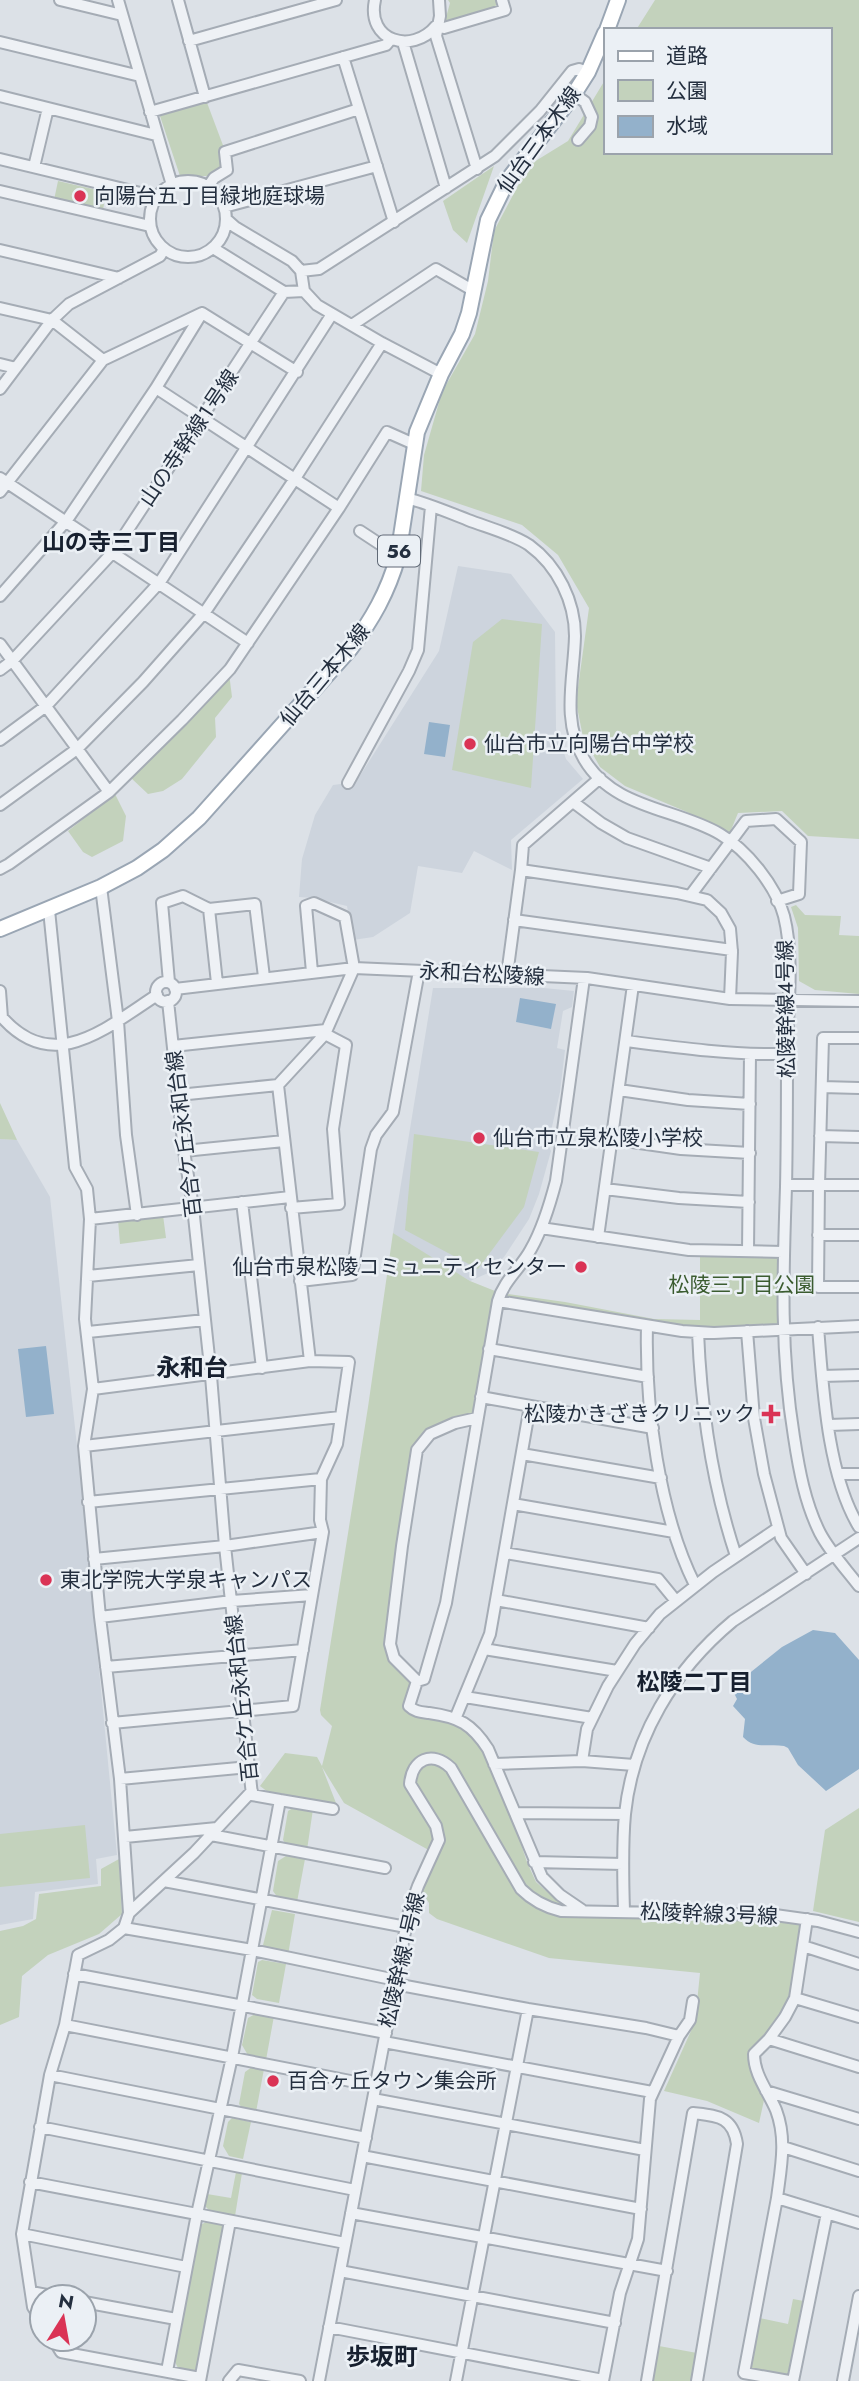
<svg xmlns="http://www.w3.org/2000/svg" width="859" height="2381" font-family="Jost,'Noto Sans JP',sans-serif">
<style>
.built{fill:#cdd4dd}
.green{fill:#c3d2bc}
.water{fill:#93b1cb}
.lines{fill:none;stroke-linecap:round;stroke-linejoin:round}
.minor-casing{stroke:#a5acb5;stroke-width:14}
.major-casing{stroke:#9aa6b4;stroke-width:18}
.minor{stroke:#eef1f5;stroke-width:10}
.major{stroke:#fff;stroke-width:14}
.poi-dot{fill:#da3355;stroke:#ebf0f5;stroke-width:2.5}
.labels{text-anchor:middle;dominant-baseline:central;stroke-width:5;stroke-linejoin:round;paint-order:stroke}
.shield{fill:#ebf0f5;stroke:#606976;stroke-width:2}
.shield-label{font-size:19px;font-weight:bold;fill:#242f3f}
.street-label{font-size:21px;fill:#242f3f;stroke:#ebf0f5}
.poi-label{font-size:21px;fill:#242f3f;stroke:#ebf0f5;text-anchor:start}
.park-label{font-size:21px;fill:#3b5c30;stroke:#ebf0f5}
.neighbourhood-label{font-size:23px;font-weight:bold;fill:#17202f;stroke:#ebf0f5}
.quarter-label{font-size:24px;font-weight:bold;fill:#17202f;stroke:#ebf0f5}
</style>
<rect width="100%" height="100%" fill="#dce1e7"/>
<path class="built" d="M458,566L511,574L555,632L556,729L566,759L583,779L511,840L512,870L474,851L462,873L418,866L410,913L373,937L353,940L347,906L313,898L299,897L302,859L315,815L333,785L356,782L439,651Z
M433,988H544L574,991L572,1007L563,1011L557,1048L565,1050L560,1092L548,1144L551,1151L539,1194L529,1219L504,1257L488,1273L470,1281L401,1240L393,1233Z
M0,1139L17,1140L50,1197L81,1483L117,1855L96,1859L98,1884L35,1892L33,1919L0,1925Z"/>
<path class="green" d="M448,0H498V1L495,7L447,23L445,21L450,3Z
M655,0H859V839L808,836L782,811L738,813L729,835L687,812L625,786L600,767L583,737L576,702L589,608L558,555L522,525L421,491L424,455L442,392L475,334L488,281L494,231L529,165L568,141L605,80V152H829V30H636Z
M206,100L224,148L220,150L224,167L212,176H180L159,113Z
M494,166L467,243L453,230L443,201Z
M58,181L106,192L103,210L54,200Z
M502,619L542,624L531,788L452,770L473,642Z
M229,673L232,697L215,718L216,737L182,779L163,791L148,794L130,777Z
M115,794L126,816L123,841L92,857L83,852L68,831Z
M796,905L805,915L841,916L839,935L859,936V994L815,990L799,981L798,928L791,907Z
M0,1103L17,1140L0,1139Z
M414,1134L539,1152L524,1207L478,1269L405,1230Z
M163,1215L166,1238L120,1244L118,1220Z
M393,1233L470,1281L500,1293L565,1302L654,1319L700,1320V1250L783,1252V1329L714,1333L499,1301L477,1418L430,1434L417,1450L387,1652L417,1681L409,1706L463,1722L494,1764L527,1862L536,1882L560,1903L577,1912L807,1919L795,1998L749,2054L766,2091L759,2123L707,2101L664,2091L695,2022L700,1973L549,1958L437,1919L429,1913V1903L418,1886L434,1853L344,1803L322,1767L336,1803L332,1806L268,1792L260,1786L285,1753L317,1757L322,1766L332,1726L321,1715L320,1710L368,1407Z
M296,1806L313,1809L307,1850L288,1847L283,1840L288,1811Z
M859,1808V1922L813,1911L825,1830Z
M85,1825L90,1878L0,1887V1834Z
M286,1856L305,1859L297,1902L278,1898L273,1891L278,1861Z
M119,1859L122,1914L99,1934L48,1955L22,1976L19,2017L0,2025V1931L23,1926L36,1919L39,1894L101,1886V1869Z
M272,1910L295,1914L288,1955L268,1952L263,1945Z
M262,1960L286,1964L279,2003L257,1999L252,1995L258,1962Z
M257,2013L274,2016L266,2060L249,2057L242,2045L248,2018Z
M252,2067L264,2069L256,2112L243,2109L239,2104L245,2072Z
M232,2118L251,2122L243,2159L229,2156L223,2146L228,2122Z
M236,2172L242,2173L235,2216L210,2211L205,2206L207,2194L231,2198Z
M207,2221L221,2222L225,2230L199,2369L194,2373L179,2370L175,2362L201,2225Z
M793,2299L809,2302L793,2381L744,2373L755,2317L788,2324Z
M659,2346L697,2353L693,2381H652Z"/>
<path class="water" d="M429,722L450,725L445,757L424,754Z
M520,998L556,1004L551,1029L516,1022Z
M46,1346L54,1414L26,1417L18,1349Z
M813,1630L835,1633L859,1660V1769L826,1791L798,1765L788,1748L784,1746C769,1743 755,1750 743,1737L745,1719L733,1706L737,1699L734,1693L736,1684L782,1647Z"/>
<g class="lines">
<defs>
<path id="minor" d="M60,0L122,15
M118,0L172,185
M178,0L205,97
M375,0C366,41 412,55 436,26L444,28L505,10L502,0
M439,0L440,16L436,36L477,169
M189,41L336,0
M0,42L140,76
M403,42L446,188
M343,57L394,222
M574,94L585,102L592,117L590,126L578,140
M0,96L156,135
M150,112L386,45L391,39
M0,159L157,197
M34,167L48,108
M150 219a38 38 0 1 1 76 0a38 38 0 1 1-76 0Z
M208,187L214,178L227,170L225,152L359,109
M0,191L150,226
M224,207L377,166
M226,219L235,227L292,261L301,271L304,291L317,305L382,343L441,374
M213,248L284,292L304,291
M0,250L119,278
M301,271L319,269L495,156L540,111L572,71L579,69L588,72
M0,308L52,320L103,360
M352,325L436,269L474,291
M0,364L16,368
M156,388L339,508
M0,389L52,320L69,304L160,256L164,249
M0,478L248,643
M0,492L103,360L202,313L297,372
M406,498C427,503 448,512 468,520C486,527 513,534 529,545C558,566 575,602 575,636C574,678 561,720 584,759C613,809 676,808 720,834C747,850 776,886 784,916C794,956 788,1007 787,1048C787,1094 787,1141 786,1187C783,1274 780,1351 794,1437C799,1470 805,1503 820,1533C830,1552 846,1569 859,1586
M360,531L398,556
M0,596L67,520L156,388L202,313
M0,644L109,792
M0,670L12,661L114,551L284,292
M0,740L46,706L160,582L332,314
M348,783L409,671L418,650L431,506
M573,802L601,823L627,838L711,868
M0,805L77,749L143,682L205,612L294,480L382,343
M0,869L9,864L109,792L182,720L230,669L339,508L387,432L414,444
M521,870L523,845L600,778
M101,887L118,1021L126,1135L137,1215
M690,896L746,821L776,819L801,842L799,894L777,901
M49,910L75,1167L87,1189L90,1219L85,1319L93,1389L84,1446L100,1617L120,1779L129,1913
M514,920L732,950
M507,975L521,870L677,893L707,900L721,913L730,929L732,952L730,999
M169,982L162,903L183,896L209,909
M156 992a10 10 0 1 1 20 0a10 10 0 1 1-20 0Z
M217,983L209,909L255,904L264,977
M175,989L354,968L587,978L730,999L859,1001
M0,991L2,1018
M168,1001L184,1151L193,1207L211,1376L225,1546L252,1795L280,1800L232,2057L197,2214L345,2243
M0,1015C52,1077 106,1028 157,995
M859,1038H823L819,1185H859
M626,1041C680,1048 733,1055 787,1054
M173,1046L326,1030
M822,1087L859,1088
M619,1090L688,1100L750,1104
M178,1095L278,1085
M820,1136L859,1137
M612,1139L681,1149L750,1153
M184,1151L284,1141
M786,1185H819L818,1287H859
M605,1189L679,1198L749,1202
M242,1202L262,1368
M291,1208L339,1204L333,1129L346,1045L325,1034
M90,1219L290,1197
M541,1228L689,1250L783,1252
M818,1235H859
M598,1237L633,985
M748,1251L750,1054
M88,1276L199,1265
M300,1281L352,1275L371,1149L376,1135L393,1112L419,971
M498,1301L682,1331L714,1333L859,1326
M647,1326C645,1407 659,1513 695,1585
M818,1327C823,1388 827,1474 859,1527
M747,1331L754,1418L764,1474L781,1538L806,1574
M88,1332L205,1320
M698,1332C701,1407 712,1484 736,1556
M489,1349L648,1377
M310,1361L278,1085L325,1034L354,968L345,917L314,903L306,906L312,972
M822,1376L859,1375
M93,1389L310,1361L349,1362L337,1444L321,1479L320,1520L323,1532L293,1706L112,1723
M481,1397L653,1428
M829,1425L859,1424
M84,1446L340,1417
M522,1454L661,1478
M838,1474H859
M88,1502L321,1479
M513,1504L674,1532
M505,1553L658,1579L676,1601
M94,1559L225,1546L323,1532
M496,1600L649,1628
M100,1617L232,1601L312,1595
M484,1649L617,1671
M106,1667L303,1650
M417,1681L394,1658L390,1644L402,1546L417,1450L430,1434L455,1423L477,1418
M465,1697L592,1718
M455,1719L490,1634L530,1406
M582,1761L587,1729L608,1686L635,1644L660,1614L713,1572L778,1528
M494,1764L582,1761L634,1765
M120,1779L249,1767
M280,1800L333,1809
M515,1813L625,1814
M211,1835L385,1868
M125,1837L217,1828
M534,1862L623,1864
M164,1881L406,1927
M582,1910L560,1895L542,1877L488,1749C472,1724 459,1717 429,1713C421,1712 415,1712 409,1706L417,1681L424,1679L446,1603L498,1301C504,1280 521,1268 531,1249C543,1228 550,1204 556,1181L584,978
M624,1911C623,1879 622,1846 625,1814C633,1737 674,1670 733,1621L859,1538
M807,1919L795,1998L785,2017L769,2039L859,2067
M124,1928L252,1950L396,1980
M803,1946L859,1964
M74,1974L386,2033
M395,1984L528,2009L646,2028L679,2036L650,2099L638,2239L620,2293L603,2381
M795,1998L859,2017
M65,2025L376,2086
M679,2036L690,2020L693,2001
M769,2039L754,2054C754,2075 768,2091 776,2110C787,2139 781,2167 777,2198L859,2223
M384,2042L652,2092
M50,2075L366,2138
M766,2091L859,2119
M373,2099L645,2150
M40,2127L355,2190
M783,2147L859,2171
M362,2156L641,2209
M30,2182L197,2214L167,2371
M777,2198L744,2373L789,2381
M351,2213L667,2271
M22,2234L186,2267
M340,2271L615,2323
M31,2292L58,2297
M84,2302L176,2319
M42,2321L33,2307L22,2234L50,2075L65,2025L78,1955L109,1940L124,1928L129,1913L194,1853L252,1791
M329,2327L603,2380
M53,2339L61,2352L200,2378
M200,2381L230,2221
M229,2381L238,2370L300,2381
M319,2381L409,1911L418,1886L439,1840L436,1826L410,1784C412,1759 432,1750 451,1768L521,1889C533,1901 545,1907 561,1911L775,1915L818,1921L859,1932
M456,2381L528,2009
M647,2381L693,2113C717,2116 733,2116 737,2144L697,2381
M793,2381L827,2213
M843,2381L859,2296"/>
<path id="major" d="M607,30L618,0
M0,929L101,887L137,868L163,850L199,818L350,649C372,620 388,592 398,556L417,432L441,374L462,334L469,313L488,220L507,181L574,94L588,72L605,33"/>
</defs>
<use href="#minor" class="minor-casing"/>
<use href="#major" class="major-casing"/>
<use href="#minor" class="minor"/>
<use href="#major" class="major"/>
</g>
<g class="poi-dot">
<circle cx="80" cy="196" r="7"/>
<circle cx="470" cy="744" r="7"/>
<circle cx="479" cy="1138" r="7"/>
<circle cx="581" cy="1267" r="7"/>
<path d="M767.5 1403.5h7v7h7v7h-7v7h-7v-7h-7v-7h7z"/>
<circle cx="46" cy="1580" r="7"/>
<circle cx="273" cy="2081" r="7"/>
</g>
<g class="labels">
<rect class="shield" x="378" y="535.5" width="42" height="31" rx="5"/>
<g class="shield-label">
<text x="399" y="551">56</text>
</g>
<g class="street-label">
<text transform="translate(539 140) rotate(-54)">仙台三本木線</text>
<text transform="translate(189 438) rotate(-56)">山の寺幹線１号線</text>
<text transform="translate(325 675) rotate(-50)">仙台三本木線</text>
<text transform="translate(482 974) rotate(3)">永和台松陵線</text>
<text transform="translate(786 1009) rotate(-91)">松陵幹線４号線</text>
<text transform="translate(184 1134) rotate(-97)">百合ケ丘永和台線</text>
<text transform="translate(242 1698) rotate(-96)">百合ケ丘永和台線</text>
<text transform="translate(709 1914) rotate(2)">松陵幹線３号線</text>
<text transform="translate(402 1960) rotate(-77)">松陵幹線１号線</text>
</g>
<g class="poi-label">
<text x="94" y="196">向陽台五丁目緑地庭球場</text>
<text x="484" y="744">仙台市立向陽台中学校</text>
<text x="493" y="1138">仙台市立泉松陵小学校</text>
<text x="567" y="1267" text-anchor="end">仙台市泉松陵コミュニティセンター</text>
<text x="755" y="1414" text-anchor="end">松陵かきざきクリニック</text>
<text x="60" y="1580">東北学院大学泉キャンパス</text>
<text x="287" y="2081">百合ヶ丘タウン集会所</text>
</g>
<g class="park-label">
<text x="742" y="1285">松陵三丁目公園</text>
</g>
<g class="neighbourhood-label">
<text x="111" y="542">山の寺三丁目</text>
<text x="694" y="1682">松陵二丁目</text>
</g>
<g class="quarter-label">
<text x="192" y="1367">永和台</text>
<text x="382" y="2356">歩坂町</text>
</g>
</g>
<rect x="604" y="28" width="228" height="126" fill="#ebf0f5" stroke="#9ba3ac" stroke-width="2"/>
<rect x="618" y="51" width="35" height="10" fill="#ffffff" stroke="#9ba3ac" stroke-width="2"/>
<text x="666" y="63" font-size="21" fill="#242f3f">道路</text>
<rect x="618" y="80" width="35" height="21" fill="#c3d2bc" stroke="#9ba3ac" stroke-width="2"/>
<text x="666" y="98" font-size="21" fill="#242f3f">公園</text>
<rect x="618" y="116" width="35" height="21" fill="#93b1cb" stroke="#9ba3ac" stroke-width="2"/>
<text x="666" y="133" font-size="21" fill="#242f3f">水域</text>
<g transform="translate(63 2318) rotate(11)"><circle r="33" fill="#ebf0f5" stroke="#9ba3ac" stroke-width="2"/>
<path d="M0-5L12 26L0 18L-12 26Z" fill="#da3355"/>
<text y="-10" font-size="19" font-weight="bold" text-anchor="middle" fill="#242f3f">N</text>
</g>
</svg>
